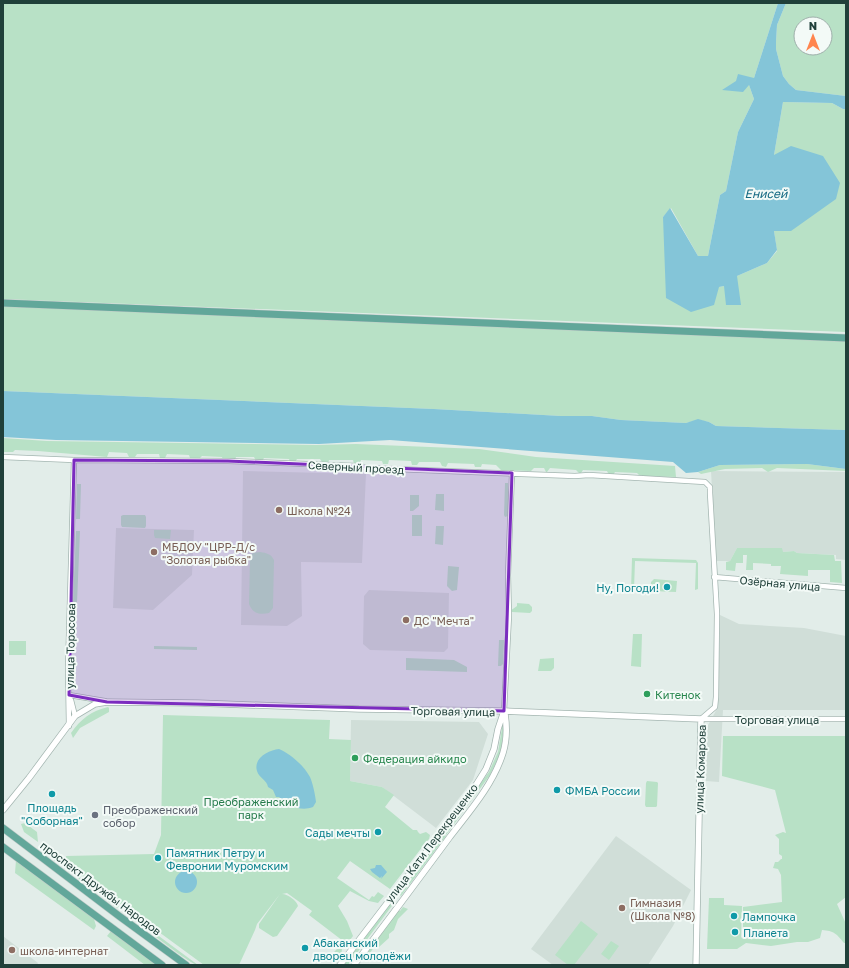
<svg xmlns="http://www.w3.org/2000/svg" width="849" height="968" font-family="'Golos Text',sans-serif">
<style>
.built{fill:#d0ded8}
.green{fill:#b8e1c6;fill-rule:evenodd}
.water{fill:#84c5d8}
.lines{fill:none;stroke-linecap:round;stroke-linejoin:round}
.minor-casing{stroke:#a4b6b1;stroke-width:6}
.tertiary-casing{stroke:#a4b6b1;stroke-width:7}
.primary-casing{stroke:#c1cac8;stroke-width:8}
.minor{stroke:#fff;stroke-width:4.5}
.tertiary{stroke:#fff;stroke-width:5.5}
.primary{stroke:#62a79a;stroke-width:7}
.marked{fill:#7b2cbf;fill-opacity:0.2;stroke:#7b2cbf;stroke-width:3;stroke-linejoin:round}
.education-dot{fill:#8d6e63;stroke:#f3faf7;stroke-width:1.5}
.culture-dot{fill:#0f9aa8;stroke:#f3faf7;stroke-width:1.5}
.leisure-dot{fill:#2e9e5b;stroke:#f3faf7;stroke-width:1.5}
.worship-dot{fill:#6b7280;stroke:#f3faf7;stroke-width:1.5}
.labels{text-anchor:middle;dominant-baseline:central;stroke-width:4;stroke-linejoin:round;paint-order:stroke}
.street-label{font-size:11px;fill:#20403a;stroke:#f3faf7}
.education-label{font-size:11px;fill:#785e54;stroke:#f3faf7;text-anchor:start}
.culture-label{font-size:11px;fill:#0d838f;stroke:#f3faf7;text-anchor:start}
.leisure-label{font-size:11px;fill:#27864d;stroke:#f3faf7;text-anchor:start}
.park-label{font-size:11px;fill:#267b4c;stroke:#f3faf7}
.worship-label{font-size:11px;fill:#5b616d;stroke:#f3faf7;text-anchor:start}
.water-label{font-size:12px;font-style:italic;fill:#146982;stroke:#f3faf7}
</style>
<rect width="100%" height="100%" fill="#e2ede9"/>
<path class="built" d="M243,471L366,474L362,563L301,562L302,616L287,626L241,625Z
M711,471L846,472V560L836,559V555L797,553L794,551L783,552L737,548L730,561H716Z
M116,528L194,530L192,575L153,610L113,608Z
M369,590L449,593L448,648L444,652L370,650L363,644L364,596Z
M720,615L739,624L804,628L846,636V710H723L719,782L706,781L707,727L718,707Z
M351,720L479,722L488,734L473,780L436,828L382,787L350,781Z
M616,836L691,890L673,926L648,965H553L531,949Z
M3,936L38,963L37,965H3Z"/>
<path class="green" d="M3,3H778L754,78L749,85L754,99L738,132L726,191L720,195L708,256H698L671,208L663,217L719,287L724,286L737,276L767,263L777,251L774,231V155L783,102L832,103L843,109H846V332L3,299Z
M786,3H846V96L796,90L789,84L783,76L776,49V42L777,25ZM801,24H825V48H801Z
M3,306L846,341V430L716,426L709,422L698,420L686,423L621,420L592,416H561L434,409L3,391Z
M3,438L47,441L316,445L356,444L479,449L536,457L675,466L676,477L640,476L637,473L615,472L613,475H609L607,471L583,470L581,473H579L576,470L550,468L547,472H546L544,468H534L531,471L501,470L496,465L482,464L481,467H475L474,464L448,463L446,467L442,466L440,462H419L417,465H412L411,461L389,460L388,464H383L382,461L361,460L360,464H354L353,460H329L328,463L322,462L320,459H297L295,462H290L289,459L264,458L262,461H256L254,457H236L235,460H223L222,457L202,456L199,459L190,458L189,455L167,454L165,458H160L159,454H137L135,457H129L127,453L109,452L107,457L38,451L15,450L13,452H3Z
M807,464L846,469V471L777,468L768,472L762,468L725,469L701,474L698,472L720,465Z
M505,483H508V516L505,517L504,515Z
M77,484H81L80,519H76Z
M436,494H444V511L435,510Z
M410,495H419V506L413,511H410Z
M123,515H145L146,517V526L145,528L122,527L121,525V516Z
M412,515H422V536H412Z
M436,526H444L443,545L435,544Z
M154,530H171L170,539L155,538L154,535Z
M76,531H80L77,603H73Z
M737,548H782L783,552L794,551L797,553L834,555L835,561H841L842,583L830,582V570H808V576L780,574L781,566H771V564L753,563V570H746L747,555H743V563H736L735,571L726,570V562L730,561Z
M260,552C267,553 271,554 274,560L273,608L269,613C260,615 253,614 249,604L250,556L253,553Z
M632,558L696,560L698,563V589L695,590L696,563L635,561L634,589L644,590V591H631Z
M448,566L459,567L457,590L452,591L447,586Z
M654,579L677,581L676,592L651,591V582Z
M517,603L529,604L532,607V611L530,613L512,612L510,611L517,606Z
M633,634H642L641,667L631,666Z
M499,640H504L503,664L501,666H498Z
M9,641H26V655H9Z
M154,646L197,647V650L154,649Z
M406,658L454,660L467,667V672L406,670Z
M554,658V668L551,671H538L540,659Z
M108,707L109,708V712L80,728L73,738L71,733C81,719 91,711 108,707Z
M163,715L330,720L329,739L351,740L350,781L382,787L394,795L385,807L413,830H417L418,832L420,834L426,832L430,835L429,839L423,846L390,889L350,861L337,878L369,900L372,896L374,897L378,892L384,896L378,903L369,901L350,891L338,906L347,921L353,936L347,944L309,915L312,911L287,893L282,894C288,894 297,901 298,906L277,936L273,937L259,928V924L280,894L257,924L255,930L239,965H204L66,864V856L154,854L161,835Z
M503,722L504,726L501,752L490,775L446,835L443,832L489,772L498,752Z
M723,736H846V897L837,904L846,924V943H844C836,933 834,931 822,930L820,938L808,942H797L771,946L746,943L737,949H707L709,898H724V905L742,906L741,938L743,936V907L782,902L781,875L778,869L773,868L775,862H778L781,859H782V856L779,854V839L775,835L783,832L786,833L775,790L722,776Z
M647,781L657,782L658,783L657,806L656,807H646L645,805L646,783Z
M25,823L37,832L38,842L24,832L21,824Z
M443,833L446,836L401,896L398,893Z
M55,859L63,865L119,906L117,908L54,860Z
M16,860L94,919L96,926L94,930L15,873Z
M391,901L394,903L348,965H344Z
M403,907L408,909L398,919L394,930L389,934V938L379,947L376,944L370,953L367,950L397,909L400,911Z
M125,911L198,965C190,965 135,920 124,912Z
M581,921L598,934L574,965H568L555,955Z
M111,931L158,965H145L107,936Z
M611,941L619,946L609,960L601,954Z
M340,946L342,948C342,954 339,960 333,962L329,960L334,952Z"/>
<path class="water" d="M778,3H786L777,25L776,42V49L783,76L789,84L796,90L846,96V109H843L832,103L783,102L774,155L791,146L823,156L840,183L836,199L791,231H774L777,250L767,263L737,276L741,305H726L724,286L719,287L714,305L691,312L666,298L663,217L670,208L698,256H708L720,195L726,191L738,132L754,99L749,85L743,92L722,90L736,81L738,74L754,78Z
M3,391L434,409L561,416H592L621,420L686,423L698,419L709,422L716,426L846,430V469L807,464L720,465L698,472L686,473L673,462L390,440L319,444L56,440L3,437Z
M279,749C291,754 304,766 310,777C313,784 315,794 316,802L313,807C300,812 288,805 279,797H276L273,790L268,787C267,780 259,778 257,771C253,758 269,750 279,749Z
M376,865H381L387,872L381,879L382,876L380,878L372,872L370,869L375,868Z
M175 882a11 11 0 1 1 22 0a11 11 0 1 1-22 0Z"/>
<g class="lines">
<defs>
<path id="minor" d="M3,457L74,460L228,461L358,466L369,468L575,476L589,475L705,482L710,487V493L717,614L716,697L715,707L701,719
M714,577L846,588
M69,695L105,701
M71,700L75,716
M504,711L509,615L508,575L512,473
M702,719H846
M69,726L68,668L74,460"/>
<path id="tertiary" d="M3,810L29,778L75,716L95,704L107,702L198,703L359,709L504,711L701,719L696,965
M340,965L469,796L486,769L494,749L498,729L504,711
M354,965C386,923 418,880 449,838C469,812 493,785 503,753C507,740 507,727 505,714"/>
<path id="primary" d="M3,303L846,338
M3,828L119,916L186,965
M3,847L162,965"/>
</defs>
<use href="#minor" class="minor-casing"/>
<use href="#tertiary" class="tertiary-casing"/>
<use href="#primary" class="primary-casing"/>
<use href="#minor" class="minor"/>
<use href="#tertiary" class="tertiary"/>
<use href="#primary" class="primary"/>
</g>
<path class="marked" d="M74,460L228,461L512,473L504,711L107,702L69,695Z"/>
<g class="education-dot">
<circle cx="279" cy="510" r="4"/>
<circle cx="154" cy="552" r="4"/>
<circle cx="406" cy="620" r="4"/>
<circle cx="622" cy="908" r="4"/>
<circle cx="12" cy="950" r="4"/>
</g>
<g class="culture-dot">
<circle cx="667" cy="587" r="4"/>
<circle cx="557" cy="790" r="4"/>
<circle cx="52" cy="794" r="4"/>
<circle cx="378" cy="832" r="4"/>
<circle cx="158" cy="858" r="4"/>
<circle cx="734" cy="916" r="4"/>
<circle cx="735" cy="932" r="4"/>
<circle cx="305" cy="948" r="4"/>
</g>
<g class="leisure-dot">
<circle cx="647" cy="694" r="4"/>
<circle cx="355" cy="758" r="4"/>
</g>
<circle class="worship-dot" cx="95" cy="815" r="4"/>
<g class="labels">
<g class="street-label">
<text transform="translate(356 467) rotate(3)">Северный проезд</text>
<text transform="translate(780 583) rotate(5)">Озёрная улица</text>
<text transform="translate(70 646) rotate(-89)">улица Торосова</text>
<text transform="translate(453 711) rotate(1)">Торговая улица</text>
<text x="777" y="719">Торговая улица</text>
<text transform="translate(700 769) rotate(-88)">улица Комарова</text>
<text transform="translate(431 843) rotate(-53)">улица Кати Перекрещенко</text>
<text transform="translate(101 888) rotate(37)">проспект Дружбы Народов</text>
</g>
<g class="education-label">
<text x="287" y="510">Школа №24</text>
<text x="162" y="546">МБДОУ "ЦРР-Д/с<tspan x="162" dy="13">"Золотая рыбка"</tspan></text>
<text x="414" y="620">ДС "Мечта"</text>
<text x="630" y="902">Гимназия<tspan x="630" dy="13">(Школа №8)</tspan></text>
<text x="20" y="950">школа-интернат</text>
</g>
<g class="culture-label">
<text x="659" y="587" text-anchor="end">Ну, Погоди!</text>
<text x="565" y="790">ФМБА России</text>
<text x="52" y="807" text-anchor="middle">Площадь<tspan x="52" dy="13">"Соборная"</tspan></text>
<text x="370" y="832" text-anchor="end">Сады мечты</text>
<text x="166" y="852">Памятник Петру и<tspan x="166" dy="13">Февронии Муромским</tspan></text>
<text x="742" y="916">Лампочка</text>
<text x="743" y="932">Планета</text>
<text x="313" y="942">Абаканский<tspan x="313" dy="13">дворец молодёжи</tspan></text>
</g>
<g class="leisure-label">
<text x="655" y="694">Китенок</text>
<text x="363" y="758">Федерация айкидо</text>
</g>
<g class="park-label">
<text x="251" y="801">Преображенский<tspan x="251" dy="13">парк</tspan></text>
</g>
<g class="worship-label">
<text x="103" y="809">Преображенский<tspan x="103" dy="13">собор</tspan></text>
</g>
<g class="water-label">
<text x="766" y="193">Енисей</text>
</g>
</g>
<rect width="849" height="968" fill="none" stroke="#20403a" stroke-width="8"/>
<g transform="translate(813 36)"><circle r="19" fill="#f3faf7" stroke="#9fb0ab"/>
<path d="M0-3L7 15L0 10L-7 15Z" fill="#ff854e"/>
<text y="-6" font-size="11" font-weight="bold" text-anchor="middle" fill="#20403a">N</text>
</g>
</svg>
